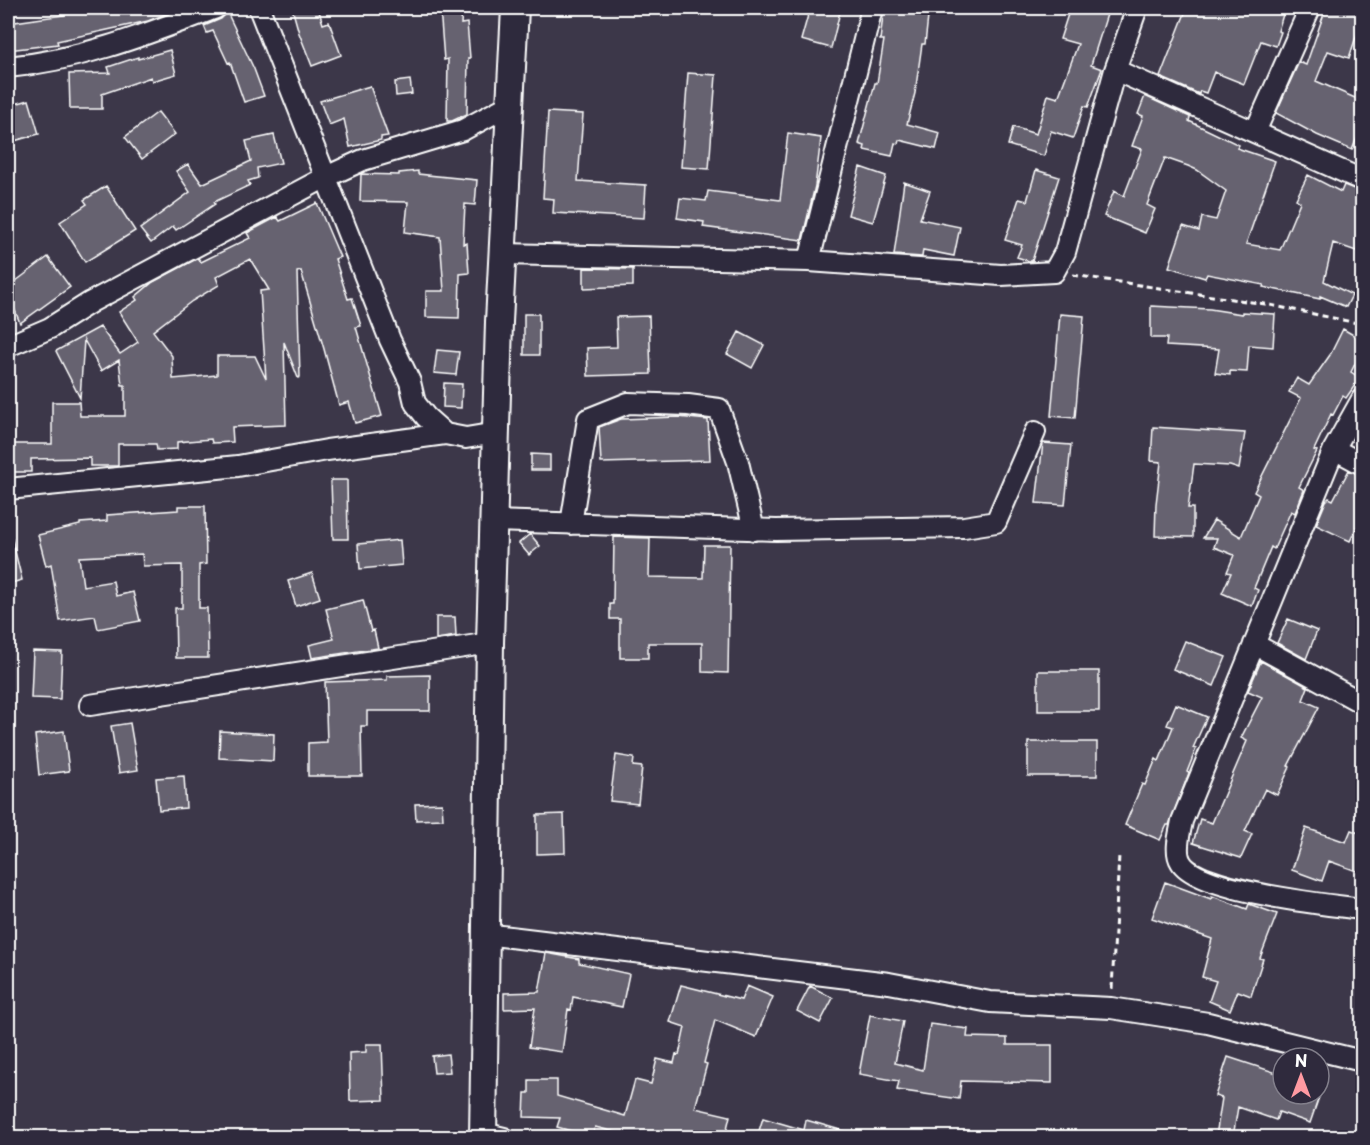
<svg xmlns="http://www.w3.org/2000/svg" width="1370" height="1145" font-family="'Playpen Sans',sans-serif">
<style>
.building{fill:#666270;stroke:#fff;stroke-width:1.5;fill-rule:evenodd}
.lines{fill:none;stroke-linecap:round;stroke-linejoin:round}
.minor-casing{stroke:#fff;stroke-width:24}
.tertiary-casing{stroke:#fff;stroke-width:30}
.path{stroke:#fff;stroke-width:3;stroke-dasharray:6 4.5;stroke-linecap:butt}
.minor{stroke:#2f2a3d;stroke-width:20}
.tertiary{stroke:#2f2a3d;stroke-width:26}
</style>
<rect width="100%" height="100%" fill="#3c3749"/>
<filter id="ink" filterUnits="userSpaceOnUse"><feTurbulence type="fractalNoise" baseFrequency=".0167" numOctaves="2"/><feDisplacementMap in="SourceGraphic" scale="12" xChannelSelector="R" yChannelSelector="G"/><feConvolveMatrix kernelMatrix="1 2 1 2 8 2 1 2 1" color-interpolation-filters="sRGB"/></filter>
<g filter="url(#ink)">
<path class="building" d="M62,8H178V9L148,21L57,41L58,44L8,50V23L64,15Z
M292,8H318L323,24L329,22L341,55L312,66L299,33Z
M440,8H462L461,24L467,23L470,58H468L467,114L452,121H447L448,59L444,60Z
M810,8H841L831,48L801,40Z
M884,8H929L925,44H922L915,93L907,124L940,133L936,149L899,140L898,144L895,143L892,156L864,150L865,146L859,144L875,83H877L884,40H880Z
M1070,8H1109L1091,65L1102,69L1088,107L1084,106L1073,138L1051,131L1044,156L1008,145L1013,127L1036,134L1048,95L1058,98L1078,44L1060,39Z
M1187,8H1285L1278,31L1281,32L1276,46L1261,41L1244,84L1214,72L1206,93L1200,91L1199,94L1160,77Z
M1326,8H1346L1362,13V29L1359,28L1349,58L1328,51L1316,81L1362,101V126L1352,150L1317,135L1276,113L1299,62L1306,65Z
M227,12L254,69L264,96L244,102L230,62L228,63L213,31L207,33L204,26L221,19Z
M170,50L176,74L152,81L151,77L102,94V109H70L69,74L110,73L108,67L138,57V59Z
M688,73L716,75L709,169L681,167Z
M410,80L412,94L396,96L395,82Z
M370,86L388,136L381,137V140L350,147L344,119L329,125L320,101Z
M1145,96L1190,117L1189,121L1239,145L1237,148L1275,161L1246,244L1280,250L1300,202L1296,199L1308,175L1341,192L1344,185L1362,192V253L1333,243L1324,281L1352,295L1346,307L1320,296V299L1263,287L1264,285L1207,274L1205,278L1169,267L1183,226L1199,231L1202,217L1216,220L1226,191L1197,170L1188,166L1165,158L1147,205L1155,209L1145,233L1104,216L1114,191L1124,196L1142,149L1132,146L1143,116L1138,114Z
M29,100L39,134L14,141L8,121V106Z
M158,112L175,134L142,159L125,137Z
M548,112L583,114L578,181L646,185L644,218L553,213L554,199L543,198Z
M788,133L821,138L815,186L802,240L703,227L704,222L677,218L680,198L706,201L708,191L780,200Z
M274,135L281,163L257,168L258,178L248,181L250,185L214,202L215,204L176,230L173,226L151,243L140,229L190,192L176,171L188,164L202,184L251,161L246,141Z
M860,167L886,176L873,222L848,215Z
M1036,170L1059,177L1032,261H1029L1017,257L1022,245L1005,240L1019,199L1027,201Z
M418,171V174L477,180L475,205L465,204L463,244L467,243L469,273L460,274L459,318L426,317V291H444L440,237L405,232L408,202L360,201L361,174L399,175V173Z
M904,182L930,191L920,219L960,227L954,256L923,250L922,257L894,255Z
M106,186L135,231L85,262L60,222L87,204L84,200Z
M317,203L340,257L335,259L348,299L352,298L361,326L356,327L382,416L355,423L349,402L339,405L324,349L301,271L297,272L300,377L298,378L284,342L286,425L232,427L233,442L212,443L211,439L177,442V449L157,450L156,444H118V466H90V458L31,459V472H8V444H52V402H79L80,416H125V385H122L119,360L101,371L84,340L80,398L56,351L100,327L120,354L138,342L119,312L137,300L135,297L153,282L198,258L201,262L250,238L247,233L277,217L280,221ZM250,259L269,290L260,291L266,379L255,356H217V375L173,379L172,356L153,331L192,301L219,285L216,277Z
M48,257L70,287L20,323L8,293V287Z
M584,268L633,269V286L584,288Z
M1151,306L1210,309L1242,314V312L1275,314L1273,347L1249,345L1247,372L1230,371V375L1215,373L1219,349L1166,346L1167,338H1151Z
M524,314H539V355H524Z
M1060,314L1084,316L1075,418L1051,416Z
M649,316L651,374L588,376L587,348L617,347L616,317Z
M1343,329L1362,340V350L1351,372L1360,378L1346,398L1343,396L1333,415L1331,414L1314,450L1317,451L1299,487L1304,490L1295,513L1291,511L1274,549L1271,547L1254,588L1258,590L1252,606L1222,593L1231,573L1227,572L1234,555L1214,547L1217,538H1203L1214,520L1241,537L1259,495L1254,492L1301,398L1289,392L1297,378L1309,385L1330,355Z
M739,332L764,345L752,368L727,354Z
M437,350L459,352L456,375L434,373Z
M444,383L462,384L461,408L443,407Z
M678,417L708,420L710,460L601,463L599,427L621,419Z
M1153,427L1245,433L1239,469L1230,466L1194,464L1188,508H1193V537L1155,536L1156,504L1161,462L1151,461Z
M1043,443L1071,445L1065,505L1036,503Z
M531,454L550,455V470H531Z
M1349,470L1362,476V516L1350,541L1316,525L1326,501L1329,498L1333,500Z
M331,480H347L348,539H333Z
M178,506H205L206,564L199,565V608H207L208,658H176L175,608H182V565L143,566L142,554L79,557L83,586L113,581L116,596L133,592L140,621L98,629L95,616L60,621L51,564L46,566L38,535L80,525V523L107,521V515L178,510Z
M530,534L540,546L529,555L519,543Z
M614,537L650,538L649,577L703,578L704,545H730L728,673L702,672V643H648V658H620V619H610V604H613Z
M12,539L22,580L8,584V540Z
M400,540L402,565L360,569L358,544Z
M312,573L320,598L296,606L288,581Z
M363,600L371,631L374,630L378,648L312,658L309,645L334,639L326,609Z
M436,617H455L456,636L436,639Z
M1288,619L1317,631L1306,659L1277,643Z
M1185,641L1226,657L1214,686L1173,669Z
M33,651L62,652L60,699L31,698Z
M1261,661L1308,687L1303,700L1319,707L1288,766L1290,767L1277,795L1265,789L1245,831L1252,834L1241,858L1193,843L1200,819L1212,823L1247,741L1241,738L1262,697L1248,691Z
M1038,671H1099V711H1038Z
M430,675V711H367V726H361L362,776H308V743L327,742L325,682L387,680V676Z
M1176,704L1207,717L1193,748L1196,749L1187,772L1189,773L1169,825H1167L1160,840L1125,825L1142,784L1145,785L1156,759L1159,761L1173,727L1167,725Z
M130,723L138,770L119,773L111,726Z
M64,731L69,771L39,775L35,735Z
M220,731L274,734L273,761L219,758Z
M1028,742H1097V776H1028Z
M616,755L634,758L633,766L642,767L638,804L610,801Z
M184,776L186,808L159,810L156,778Z
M442,803L443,819L416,820L415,804Z
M564,814L565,853L537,854V815Z
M1306,828L1346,842L1351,830L1362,834V873L1329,861L1322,881L1292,870Z
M1165,882L1211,899L1212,896L1247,909L1249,904L1277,914L1260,958L1263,959L1251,996L1238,991L1230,1010L1209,1001L1216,981L1202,977L1212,939L1152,918Z
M546,953L579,959V963L629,974L622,1007L573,997L571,1010L568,1009L562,1052L529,1047L535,1008L504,1009V993L539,992Z
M681,985L741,1000L747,986L773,997L756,1037L715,1020L704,1063L707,1064L695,1108L730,1116L725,1137H634L595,1127L592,1137L557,1127L560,1118L524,1117L525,1093H529V1080H557V1096L625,1116L635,1080L651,1084L657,1059L674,1063L676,1054L679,1055L685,1027L670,1022Z
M810,986L833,998L820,1023L797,1011Z
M870,1015L903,1021L895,1063L923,1070L930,1024L968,1029L967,1037L1007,1038V1045H1052V1083L961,1081L959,1099L897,1090L899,1081L859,1074Z
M366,1044H382L384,1100L350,1101L349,1053L366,1052Z
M448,1054L450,1072L434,1073L432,1056Z
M1228,1057L1283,1075V1094H1320L1310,1123L1279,1112L1276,1120L1238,1107L1233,1137L1216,1136L1222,1098L1215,1096Z
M763,1118L804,1130L806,1120L851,1133V1137H757Z"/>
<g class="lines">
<defs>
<path id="minor" d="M259,8L390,340L410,382L415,403L426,417L445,434L466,438L496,433
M8,67C82,60 147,34 216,8
M1115,70L1362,180
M1255,132L1310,8
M503,254L809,261L1001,275L1054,272L1065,252L1115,70L1137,8
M809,261L872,8
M8,346L50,328L91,302L326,177L363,160L463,130L511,104
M1362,399L1334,449L1182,821C1180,833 1174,851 1181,862C1197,891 1329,905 1362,909
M1334,449L1362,464
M8,489L238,466L327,450L445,434
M494,521L776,530L964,527L996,522L1035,432
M571,524L588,419L628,403L688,405L719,409L738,462L754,530
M1254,644L1362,703
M90,705L490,643
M485,934L889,983L990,1002L1111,1008L1208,1023L1362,1061
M483,1133L504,1138"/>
<path id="tertiary" d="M483,1138L490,643L499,322L515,8"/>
</defs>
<use href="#minor" class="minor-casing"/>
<use href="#tertiary" class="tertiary-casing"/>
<path class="path" d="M1073,275L1265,304L1362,324
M1112,989L1119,855"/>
<use href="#minor" class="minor"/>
<use href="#tertiary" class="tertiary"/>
</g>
</g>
<rect width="1370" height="1145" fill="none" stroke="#2f2a3d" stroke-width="30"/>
<rect x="15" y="15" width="1340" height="1115" fill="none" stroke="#fff" stroke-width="2" filter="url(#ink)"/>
<g transform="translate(1301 1076)"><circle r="28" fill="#2f2a3d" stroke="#827f8b" stroke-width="1.5"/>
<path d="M0-4.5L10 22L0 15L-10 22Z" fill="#ff9aa2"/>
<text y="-9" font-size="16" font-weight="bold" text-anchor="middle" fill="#ffffff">N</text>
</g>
</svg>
